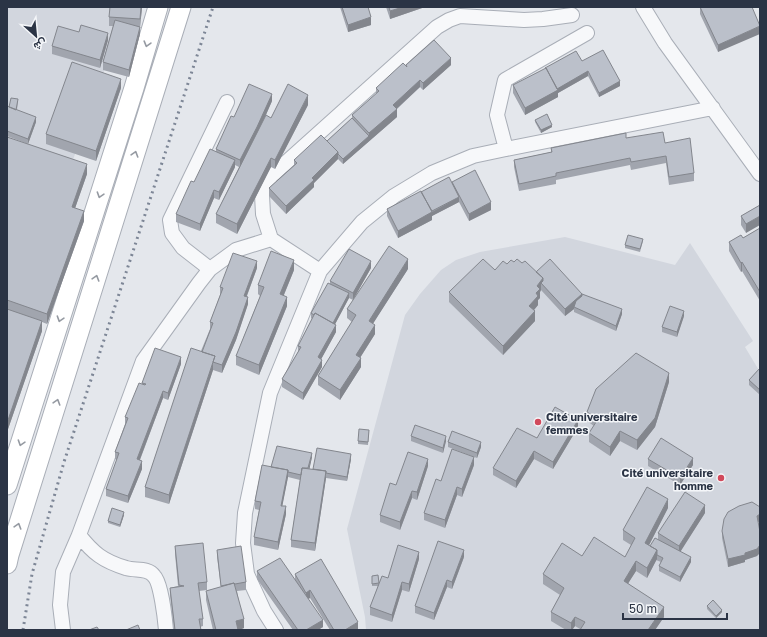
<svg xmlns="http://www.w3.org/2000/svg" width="767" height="637" font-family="'Golos Text',Vazirmatn,sans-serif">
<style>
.built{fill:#d2d6de}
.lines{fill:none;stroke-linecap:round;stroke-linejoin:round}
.minor-casing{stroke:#a9aeb7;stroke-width:16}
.secondary-casing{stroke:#a9aeb7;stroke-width:21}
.minor{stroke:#f7f8fa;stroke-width:14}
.secondary{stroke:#fff;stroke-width:19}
.rail{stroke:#7d8696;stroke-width:3;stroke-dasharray:2 4;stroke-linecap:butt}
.wall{fill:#a1a5ae}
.shaded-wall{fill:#83868d}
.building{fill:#bbc0ca;stroke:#83868d}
.oneway{stroke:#959aa2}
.poi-dot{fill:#d1495b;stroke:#f4f6f9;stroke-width:1.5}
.labels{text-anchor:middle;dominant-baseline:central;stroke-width:3;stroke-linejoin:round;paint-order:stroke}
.poi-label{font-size:11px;font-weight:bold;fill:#2b3445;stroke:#f4f6f9;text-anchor:start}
</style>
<rect width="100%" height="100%" fill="#e4e7ec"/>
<path class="built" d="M7,7H120L111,51L7,349Z
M565,237L675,265L690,243L753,341L745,347L760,372V630H366L365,617L347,529L405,315L420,294L441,270L456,260L480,252Z"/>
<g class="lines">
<defs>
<path id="minor" d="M643,7L665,43L760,174
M506,149L497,115L505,80L587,33
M210,269L183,248L172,233L170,220L227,102
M320,271L271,239L263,214L262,195L271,176L437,27L449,20L460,16L524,20L543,19L572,15
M79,535C93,553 103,561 126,568C135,571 148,567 154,576C161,583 165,619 166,630
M63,630L60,605L63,572L79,535L143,361L199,283L210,269L236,250L271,239
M276,630L264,611L247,574L243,543L245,513L270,393L320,271L362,222L394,196L432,173L473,156L506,149L713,108"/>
<path id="secondary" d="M7,485L134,88L158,7
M7,564L9,555L181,7"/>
</defs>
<use href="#minor" class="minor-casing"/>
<use href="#secondary" class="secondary-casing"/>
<use href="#minor" class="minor"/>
<use href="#secondary" class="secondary"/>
<path class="rail" d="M23,630L32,574L64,462L213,7"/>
</g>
<path class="wall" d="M142,7L140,27V34L129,77L103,70V62L113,26H109V17Z
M340,7H368L371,25L348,32Z
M386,7H425L390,19Z
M700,7H752L718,52L700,14Z
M108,40L100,68L52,54V46Z
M582,61L620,86L599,97L588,76L558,93V97L525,115L513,93V85Z
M451,65L423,90L420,87L397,109V117L343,164L338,159L314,183V187L286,214L269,196V188L294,165V160L327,141L352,118V115L376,94V88L406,66Z
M121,88L96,161L46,144V134Z
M18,101L17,110L36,122L28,144L7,136V106L9,107Z
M272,101L262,124L271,118L308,105L275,169L271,167L237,234L216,223V214L239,167L235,165V167L219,200L214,198L200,231L176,222V214L194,182L216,152V149L234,117Z
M535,120L552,127L541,133L535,122Z
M7,137L87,174L75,208L84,221L47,324L42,322V331L7,432Z
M626,138L665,143L694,173V181L669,185L666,163L631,170L630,165L556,180V184L519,191L514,167V160L551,152V148Z
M452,182L491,210L469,221L459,202L432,216V220L398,238L387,216V209L421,192L452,184Z
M760,205L746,233L741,225V216Z
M760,228V301L742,271L741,272L729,251V242L743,238Z
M643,241L640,252L625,248V245Z
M514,262L522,263L536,272L622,314L616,331L574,312V309L565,316L541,290L540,292V298L538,300V305L534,310L535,321L503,355L449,302V292L507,264Z
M257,268L247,296L248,304L236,340L222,373L213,370L169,504L145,497V487L210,329V322L220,295V287Z
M371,268L353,300L349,298L335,324L336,332L321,359L322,367L303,400L282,387V379L298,352V346L312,319L311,318V313L330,284V281Z
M408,269L373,323L375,334L360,358L361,367L340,400L318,385V376L352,322L347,318V309Z
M294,270L284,295L287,306L259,375L236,365V356L260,296L258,294V285Z
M684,316L677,337L662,332V327Z
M181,364L168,400L163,398L140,460L142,469L128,503L106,496V489L117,460L115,459V452L125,424V417L142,383Z
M760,368V395L749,385V380Z
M669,382L655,427L637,450L620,441L610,456L589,442V433L594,426L587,421V412Z
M578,427L553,469L534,459L516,488L493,475V468L537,438Z
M369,430L368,445L358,444V441Z
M411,436L446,441L443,453L411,441Z
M448,442L481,447L477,458L448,447Z
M312,457L309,469H313L351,459L347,481L326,478L315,551L291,547V540L300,480L288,477L282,506L286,514L278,550L254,545V537L259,510L255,509V501L271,467Z
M648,459L693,465L680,485L648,466Z
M474,465L462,497L457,495L445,528L424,520V513L441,481Z
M428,466L417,500L412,498L400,530L380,522V515L396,485Z
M760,507V521L758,522L757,556L745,560V562L728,567L722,538V531Z
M668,508L649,545L650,546L658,540V533L705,513L680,551L691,562L680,582L659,571V566L661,562L656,560L647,578L636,571L628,583L664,617L655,630H580V629L575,626L572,630H566L551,621V612L560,595L543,584V574L582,556L625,557L631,545L623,540V530Z
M124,515L120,527L108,523V521Z
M175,546L207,582V590L199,591L203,619V626L200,627L201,630H174L170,595V588L178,586L175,554Z
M217,550L246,582V590L237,591L244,628L239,630H213L206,600V591L221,587L217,557Z
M464,557L452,589L447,587L434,620L415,613V606Z
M419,559L409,592L402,590L392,622L370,615V607L378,586H372V576L378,575L379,585L388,578Z
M257,571L295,580V574L358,629L357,630H330L310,598L308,599L323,627L318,630H293L257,579Z
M707,606L722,612L716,618L707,609Z"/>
<path class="shaded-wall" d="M141,7H142L140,29V27V34L129,77V70L140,29Z
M403,7H425L390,19V11Z
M371,17V25L348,32V25Z
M760,26V34L718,52V45Z
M108,33V40L100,68V60Z
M451,58V65L423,90V83Z
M588,71V76L558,93V97L525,115V108L556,89Z
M121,79V88L96,161V151Z
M420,80V87L393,112L397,109V117L343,164V159L369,136V133L393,105Z
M620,81V86L599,97V93Z
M272,94V101L257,135L240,168V160Z
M308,95V105L275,169V160Z
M36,117V122L28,144V139Z
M552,125V127L541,133V130Z
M338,152V159L314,183V187L286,214V206L312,178Z
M271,158V167L237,234V224Z
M235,160V167L219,200V192Z
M87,164V174L72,217V207Z
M214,190V198L200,231V224Z
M459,197V202L432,216V220L398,238V231Z
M491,202V210L469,221V214Z
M84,211V221L47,324V314Z
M760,216V225L746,233V224Z
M408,259V269L369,330V321Z
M294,260V270L280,304V294Z
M257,261V268L244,303V296Z
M371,261V268L353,300V293Z
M742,262V271L741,272V263Z
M543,278V285L541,283V290L540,292V298L538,300V305L529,316V306L536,293L537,286Z
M349,293V298L332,330V325Z
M582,294V301L574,307V309L565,316V309Z
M248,297V304L236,340L222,373V365Z
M287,297V306L259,375V365Z
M622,309V314L616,331V326Z
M535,311V321L503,355V346Z
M684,311V316L677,337V332Z
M42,321V331L7,432V423Z
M336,325V332L318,365V357Z
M375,325V334L356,364V355Z
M215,356V363L213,362V370L169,504V495Z
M181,357V364L168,400V393Z
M361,358V367L340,400V390Z
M322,360V367L303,400V393Z
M669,373V382L655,427L637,450V440Z
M163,391V398L137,467V459Z
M578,420V427L553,469V462Z
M620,431V441L610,456V447Z
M446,436V441L443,453V448Z
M481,442V447L477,458V453Z
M534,451V459L516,488V481Z
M312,453V457L308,476V471Z
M351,454V459L347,481V477Z
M474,457V465L462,497V489Z
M693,458V465L680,485V478Z
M428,459V466L417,500V492Z
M142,461V469L128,503V496Z
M288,470V477L281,513V506Z
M326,471V478L315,551V543Z
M457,487V495L445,528V520Z
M412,491V498L400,530V522Z
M668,499V508L645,553V543Z
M705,505V513L679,554V546Z
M286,506V514L278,550V542Z
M124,512V515L120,527V525Z
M760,514V521L757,523V516Z
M760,545V553L757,556L745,560V562L728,567V559Z
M464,550V557L452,589V582Z
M657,550V559L647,578V568Z
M419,552V559L409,592V584Z
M691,557V562L680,582V577Z
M636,561V571L624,590V581Z
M447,580V587L434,620V613Z
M402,582V590L392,622V615Z
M310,590V598L306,600V593Z
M664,607V617L655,630H648Z
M722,610V612L716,618V616Z
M575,617V626L572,630H571V623Z
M244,619V628L239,630H236V621Z
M323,620V627L318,630H306Z
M358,622V629L357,630H345Z"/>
<path class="building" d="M110,7H141L140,19L109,17Z
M342,7H368L371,17L348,25Z
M389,7H403L390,11Z
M700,7H752L760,26L718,45Z
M115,20L140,27L129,70L103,62Z
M81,25L108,33L100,60L52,46L58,26L79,32Z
M434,40L451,58L423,83L420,80L393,105L397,109L369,133L352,115L379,91L376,88L403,63L407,67L406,65Z
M603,50L620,81L599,93L588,71L557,89L546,68H545L576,51L582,61Z
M72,62L121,79L96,151L46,134Z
M546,68L558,90L525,108L513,85Z
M249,84L272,94L257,127L240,160L216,149L231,116L234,117Z
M288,84L308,95L275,160L271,158L237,224L216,214L266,115L271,118Z
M11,98L18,99L16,110L9,107Z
M7,106L36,117L28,139L7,131Z
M547,114L552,125L541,130L535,120Z
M352,118L369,136L343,159L338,154V152L327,141Z
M663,132L665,143L690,138L694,173L669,177L666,156L631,162L630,158L556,173V176L519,184L514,160L552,152L551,148L626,133V138Z
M321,135L338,152L312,178L314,180L286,206L269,188L297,163L294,160Z
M7,137L87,164L72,207L84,211L47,314L7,300Z
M210,149L235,160L219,192L214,190L200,224L176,214L191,181L194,182Z
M475,170L491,202L469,214L452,182Z
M449,177L459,197L432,211L421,192Z
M421,191L432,212L398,231L387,209Z
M760,205V216L746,224L741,216Z
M760,228V292L742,262L741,263L729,242L741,235L743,238Z
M628,235L643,239L640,249L625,245Z
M389,246L408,259L369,321L375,325L356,355L361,358L340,390L318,376L356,315L347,309Z
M349,249L371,261L353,293L330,281Z
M271,251L294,260L280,294L287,297L259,365L236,356L264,287L258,285Z
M233,253L257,261L244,296L248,297L236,332L222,365L213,362L215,356L202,352L213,323L210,322L223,288L220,287Z
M483,259L495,270L503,261L507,264L511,260L514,262L517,259L522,263L525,261L543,278L537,286L540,289L536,293L538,296L529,306L535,311L503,346L449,292Z
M550,259L582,294L565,309L541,283L543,281V278L536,272Z
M328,283L349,293L333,323L315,313L314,315L311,313Z
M582,294L622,309L616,326L574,307L576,301L582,296Z
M670,306L684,311L677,332L662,327Z
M7,309L42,321L7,423Z
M315,313L336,325L318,357L322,360L303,393L282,379L301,347L298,346Z
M155,348L181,357L168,393L163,391L137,459L142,461L128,496L106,489L119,453L115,452L128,418L125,417L139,383L145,385L146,384L142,383Z
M191,348L215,356L169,495L145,487Z
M636,353L669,373L655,418L637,440L620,431L610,447L589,433L598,419L587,412L596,389Z
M760,368V390L749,380Z
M555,407L578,420L553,462L534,451L516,481L493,468L517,428L537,438Z
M415,425L446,436L443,448L411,436Z
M359,429L369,430L368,442L358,441Z
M452,431L481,442L477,453L448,442Z
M661,438L693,458L680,478L648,459Z
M277,446L312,453L308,468H302L301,475L288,472V470L271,467Z
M317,448L351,454L347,477L326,473V471L313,469Z
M452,449L474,457L462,489L457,487L445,520L424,513L436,479L441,481Z
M408,452L428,459L417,492L412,491L400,522L380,515L390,483L396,485Z
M262,465L288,470L281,506H286L278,542L254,537L261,502L255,501Z
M302,468L326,471L315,543L291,540Z
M647,487L668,499L645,543L657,550L647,568L636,561L624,581L664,607L648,630H580L585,622L575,617L571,623L551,612L564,588L543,574L562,543L582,556L594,537L625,557L635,538L623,530Z
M685,492L705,505L679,546L658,533Z
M752,502L760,507V514L757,516L760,532V545L757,549L745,553V555L728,559L722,531L724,519L728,512L739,506Z
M112,508L124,512L120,525L108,521Z
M655,538L691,557L680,577L659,566L663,558L657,555V550L650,546Z
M438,541L464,550L452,582L447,580L434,613L415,606Z
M203,543L207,582L198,583L203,619H199L201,630H175L170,588L184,586L179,585L175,546Z
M398,545L419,552L409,584L402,582L392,615L370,607L382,576L388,578Z
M241,546L246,582L235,584L234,583L221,586L217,550Z
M280,558L323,620L306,630H298L257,571Z
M321,559L358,622L345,630H334L310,590L306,593L295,574Z
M378,575L379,583L372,584V576Z
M234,583L244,619L236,621L238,630H216L206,591Z
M713,600L722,610L716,616L707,606Z
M138,625L140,630H126Z
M97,627L99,630H89Z"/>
<defs><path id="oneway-chevron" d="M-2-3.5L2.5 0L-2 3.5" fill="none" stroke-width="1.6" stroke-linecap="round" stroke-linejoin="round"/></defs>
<g class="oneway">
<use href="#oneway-chevron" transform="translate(147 44) rotate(106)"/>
<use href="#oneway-chevron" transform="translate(135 154) rotate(-73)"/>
<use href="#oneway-chevron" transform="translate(100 195) rotate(108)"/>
<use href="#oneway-chevron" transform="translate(96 278) rotate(-73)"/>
<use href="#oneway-chevron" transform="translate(60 319) rotate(108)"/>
<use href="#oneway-chevron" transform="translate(57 402) rotate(-73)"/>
<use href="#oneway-chevron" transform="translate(21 443) rotate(108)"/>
<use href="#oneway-chevron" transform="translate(18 526) rotate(-73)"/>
</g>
<g class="poi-dot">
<circle cx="538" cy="422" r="4"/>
<circle cx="721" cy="478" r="4"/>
</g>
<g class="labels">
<g class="poi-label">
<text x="546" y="416">Cité universitaire<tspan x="546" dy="13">femmes</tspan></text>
<text x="713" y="472" text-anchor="end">Cité universitaire<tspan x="713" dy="13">homme</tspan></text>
</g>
</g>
<rect width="767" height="637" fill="none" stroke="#2b3445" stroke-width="16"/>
<g transform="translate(36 36) rotate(153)" stroke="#f4f6f9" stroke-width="3" paint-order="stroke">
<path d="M0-3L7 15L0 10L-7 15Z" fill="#2b3445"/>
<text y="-6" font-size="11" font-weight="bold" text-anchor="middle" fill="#2b3445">ش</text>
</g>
<path d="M623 613v6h104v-6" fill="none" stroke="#2b3445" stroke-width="2"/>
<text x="629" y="613" font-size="12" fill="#2b3445" stroke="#f4f6f9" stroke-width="3" paint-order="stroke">50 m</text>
</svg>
